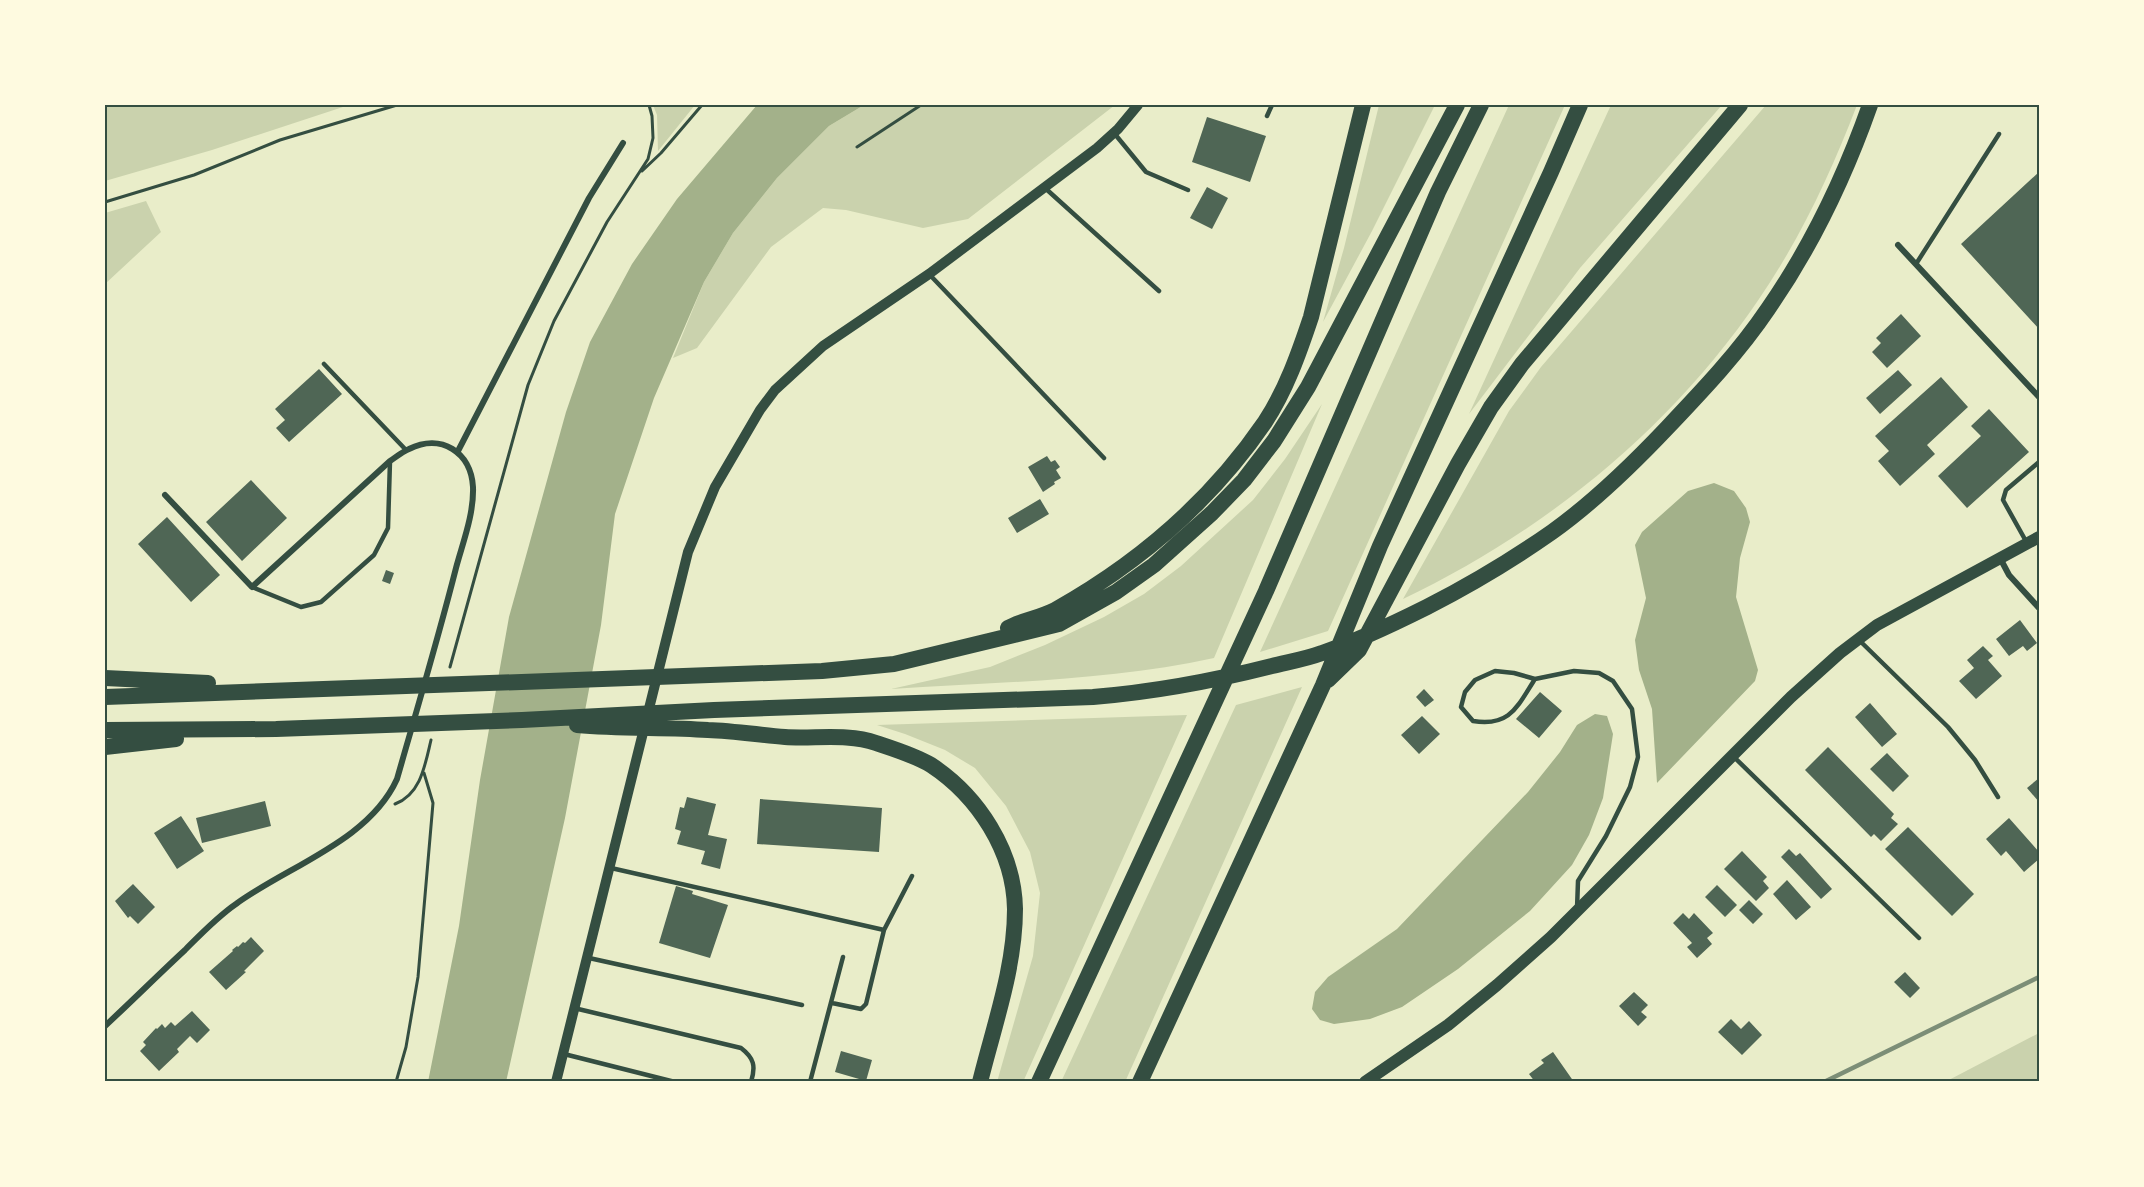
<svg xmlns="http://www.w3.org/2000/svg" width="2144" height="1187" font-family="'Golos Text',sans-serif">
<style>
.green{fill:#cad2ad}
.water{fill:#a3b18a}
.building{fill:#4f6655}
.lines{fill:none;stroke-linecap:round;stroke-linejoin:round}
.path{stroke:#344e41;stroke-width:3}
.service{stroke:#344e41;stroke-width:4.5}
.minor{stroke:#344e41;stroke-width:6}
.tertiary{stroke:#344e41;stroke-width:10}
.secondary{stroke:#344e41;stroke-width:12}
.motorway{stroke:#344e41;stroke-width:16}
.rail{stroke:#7c8e77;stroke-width:4.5}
.neatline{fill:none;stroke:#344e41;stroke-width:2}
</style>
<rect width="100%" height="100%" fill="#e9edc9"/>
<path class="green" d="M105,105H349L212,150L105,181Z
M653,105H695L658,151L657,115Z
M864,105H1115L968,219L923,228L846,210L823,208L771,247L697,348L673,358L704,282L733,233L777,178L829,126Z
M1379,105H1435L1372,231L1323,322L1344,248Z
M1509,105H1565L1328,631L1260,652Z
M1611,105H1722L1580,268L1469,414Z
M1766,105H1857C1831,173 1800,239 1759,299C1671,429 1544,532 1403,599L1509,411L1541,367Z
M146,201L161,232L105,284V213Z
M1322,404L1214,658C1108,681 999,682 891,689L990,667L1045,645L1104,617L1144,594L1181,566L1253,500L1285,459Z
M1302,687L1125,1082H1061L1236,705Z
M1187,715L1023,1082H997L1033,956L1040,893L1030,852L1006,806L975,768L945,750L905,734L877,725Z
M2039,1033V1082H1945Z"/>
<path class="water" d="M757,105H864L829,126L777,178L733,233L704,282L654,398L615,514L601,625L565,818L506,1082H428L459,926L480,780L509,617L566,412L590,342L632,264L677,199Z
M1714,483L1734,491L1746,508L1750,522L1740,558L1736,597L1758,670L1755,681L1657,783L1652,709L1639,670L1635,640L1646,598L1635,545L1642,532L1688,491Z
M1595,714L1607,716L1613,734L1603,798L1589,835L1572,865L1530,911L1458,969L1402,1007L1370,1019L1334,1024L1320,1020L1312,1009L1315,992L1328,977L1397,929L1528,792L1560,752L1577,725Z"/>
<path class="building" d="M1207,117L1266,136L1250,182L1192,162Z
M2039,172V329L1961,244Z
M1207,187L1228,198L1212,229L1190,218Z
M1901,314L1921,336L1887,368L1872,352L1881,343L1876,338Z
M319,369L342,394L289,442L276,428L285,420L275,409Z
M1898,370L1912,385L1880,414L1866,398Z
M1941,377L1968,407L1927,445L1935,454L1900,486L1878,461L1889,451L1875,436Z
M1989,409L2029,452L1967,508L1938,476L1981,436L1971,426Z
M1047,456L1051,462L1055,460L1060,467L1056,470L1061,478L1054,482L1055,484L1043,492L1028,467Z
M251,480L287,518L242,561L206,522Z
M1040,499L1049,514L1017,533L1008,518Z
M167,517L220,575L191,602L138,544Z
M386,570L394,573L390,584L382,581Z
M2020,620L2037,643L2027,651L2023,646L2009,656L1996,639Z
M1983,646L1993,656L1988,660L2002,676L1976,699L1959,681L1974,668L1967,660Z
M1424,689L1434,700L1425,707L1416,697Z
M1540,692L1562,711L1539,738L1516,719Z
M1870,703L1897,734L1882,747L1855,717Z
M1422,716L1440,734L1419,754L1401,735Z
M1828,747L1894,814L1891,818L1898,824L1881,841L1874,834L1871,837L1805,770Z
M1887,753L1909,776L1893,792L1870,769Z
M2039,778V802L2027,788Z
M687,797L716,804L708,835L727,839L720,869L701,864L705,851L677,844L681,831L675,829L680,807L684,808Z
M760,799L882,808L879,852L757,844Z
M265,801L271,826L202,843L196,818Z
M181,816L204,851L177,869L154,833Z
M2009,818L2039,852V859L2024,872L2006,851L2001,856L1986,839Z
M1908,827L1974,894L1952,916L1885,849Z
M1789,849L1796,856L1800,853L1832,889L1821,899L1781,857Z
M1742,851L1767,877L1763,881L1769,888L1756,901L1724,869Z
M1787,880L1811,907L1796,920L1773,894Z
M133,884L155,907L138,924L130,916L128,918L115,901Z
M1717,885L1737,905L1725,917L1705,897Z
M676,886L693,891L692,894L728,905L710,958L659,943Z
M1749,900L1763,914L1753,924L1739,910Z
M1683,913L1689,919L1694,913L1713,933L1707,938L1712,944L1697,958L1687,947L1692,943L1673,923Z
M251,937L264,951L244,971L246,972L226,990L209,972L233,951L232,950L237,946L238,947L243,942L245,943Z
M1905,972L1920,988L1910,998L1894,982Z
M1634,992L1648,1005L1641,1012L1647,1017L1638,1026L1619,1006Z
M192,1011L210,1030L197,1043L190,1036L177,1049L179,1052L159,1071L140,1051L146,1045L143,1042L156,1028L157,1029L162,1024L165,1028L171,1022L175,1026Z
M1731,1019L1741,1029L1749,1021L1762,1035L1742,1055L1718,1032Z
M841,1051L872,1060L866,1081L835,1072Z
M1553,1052L1574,1082H1535L1529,1074L1544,1063L1541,1060Z"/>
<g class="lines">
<path class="path" d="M857,147L921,105
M642,171L661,153L702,105
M105,202L194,175L280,140L397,105
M450,667L528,385L554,321L607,222L648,159L653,138L652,116L649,105
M395,804C421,794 425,765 431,740
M396,1082L406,1047L418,977L433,803L424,773"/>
<path class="service" d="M1267,116L1272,105
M1114,133L1146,172L1188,190
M1045,188L1159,291
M1916,264L1999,134
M929,274L1104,458
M324,364L406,450
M2027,543L2003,500L2006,490L2039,462
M252,587L301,607L321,602L374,555L388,528L390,461
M1860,641L1948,727L1975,760L1998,797
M1535,679C1517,707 1510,727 1473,721L1461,707L1465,692L1475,680L1495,671L1514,673L1535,679L1574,671L1599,673L1613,681L1632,709L1638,757L1630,787L1606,836L1578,881L1577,909
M1734,757L1919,938
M611,868L884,930
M589,958L802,1005
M832,1003L861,1009L866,1004L884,930L912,876
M574,1008L741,1048C754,1058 756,1066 751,1082
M564,1054L675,1082
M810,1082L843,957"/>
<path class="minor" d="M1898,245L2039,397
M458,451L589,198L623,143
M2000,558L2009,575L2039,608
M105,1026C132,1001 158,975 185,950C201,934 217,917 236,904C288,866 369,841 397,779C417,709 438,639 456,568C463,542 474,514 473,487C471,452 441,433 409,449C402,452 396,457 390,461L252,587L165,495"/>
<path class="tertiary" d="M556,1082L688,552L715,487L760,410L775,390L823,346L929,274L1097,148L1118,129L1138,105"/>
<path class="secondary" d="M1365,1082L1448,1025L1497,985L1551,937L1791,697L1840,653L1877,625L2039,537"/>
<path class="motorway" d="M1008,628C1022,620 1040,618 1055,610C1137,564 1211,501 1265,422C1286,390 1299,353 1311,317L1363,105
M105,678L208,683
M1328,680L1359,650L1458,464L1491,407L1522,364L1740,105
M105,697L822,671L894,664L1059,624L1116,592L1154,565L1212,513L1244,480L1274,441L1308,387L1457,105
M577,725C621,729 664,727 708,730C734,731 760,735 785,737C814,739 848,733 876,743C894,749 914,755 931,765C978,796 1014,851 1015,909C1015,968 994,1025 980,1082
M105,730L276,729L522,720L714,710L1093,697C1154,692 1213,681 1272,666C1288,662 1306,659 1322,653C1358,641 1393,624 1427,607C1470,585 1512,560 1552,532C1594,502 1631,466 1667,428C1703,390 1739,352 1768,309C1811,247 1845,176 1870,105
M105,747L176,739
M1039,1082L1266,591L1438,192L1481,105
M1140,1082L1323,685L1380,546L1551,172L1580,105"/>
<path class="rail" d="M1824,1082L2039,977"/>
</g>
<rect width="2144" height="1187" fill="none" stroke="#fefae0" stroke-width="213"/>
<rect x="106" y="106" width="1932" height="974" class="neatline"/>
</svg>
